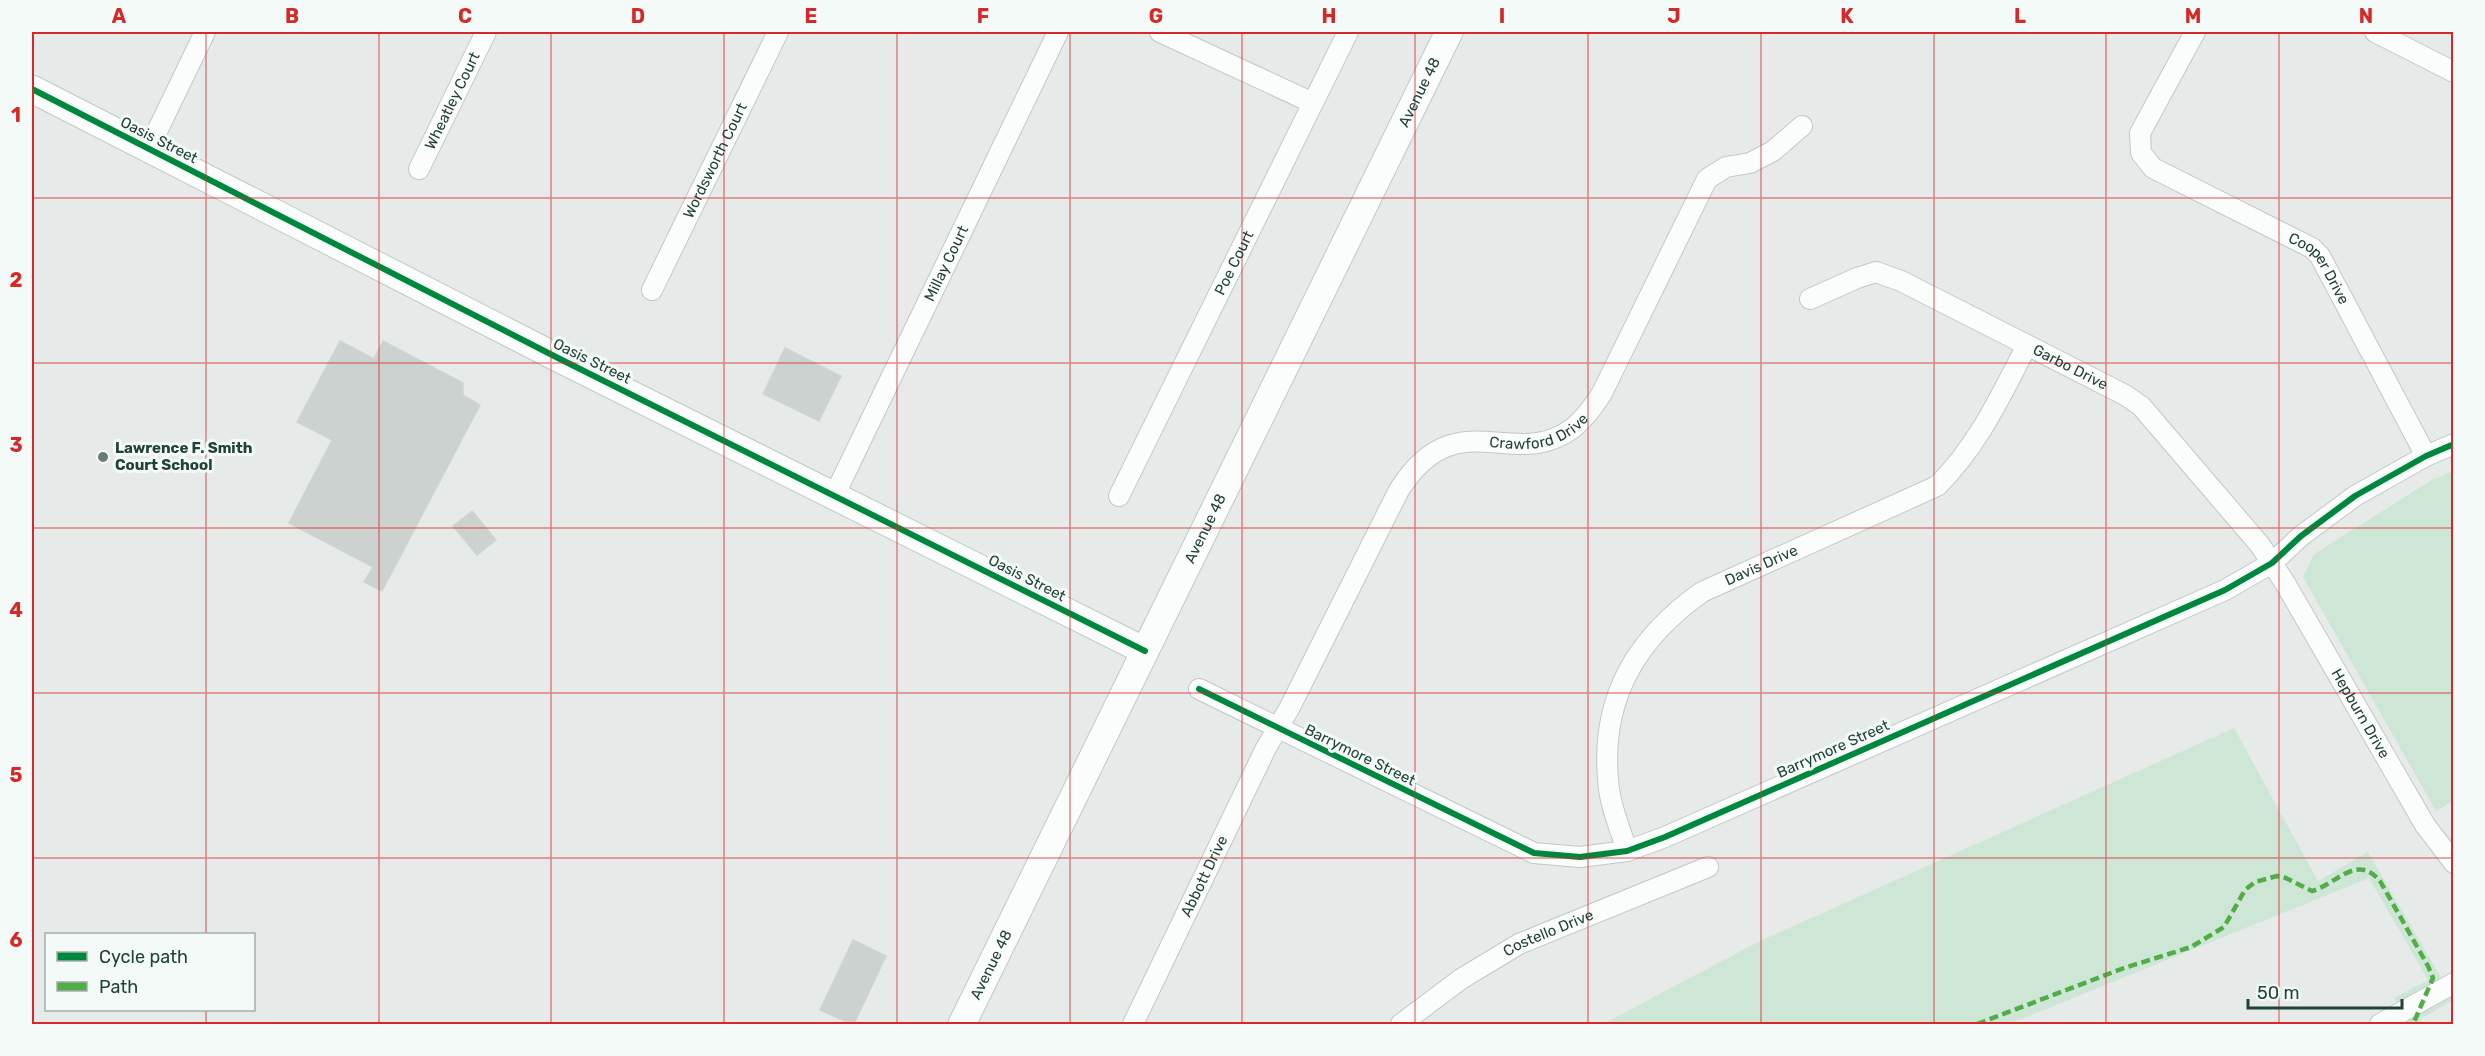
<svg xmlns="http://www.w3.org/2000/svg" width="2485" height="1056" font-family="Rubik,sans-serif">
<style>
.green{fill:#cee6d5}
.building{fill:#ccd2d0;stroke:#ced5d2;stroke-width:1.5}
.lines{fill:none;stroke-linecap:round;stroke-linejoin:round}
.street-casing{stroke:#c3c8c6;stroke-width:22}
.secondary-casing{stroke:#c1c9c6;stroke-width:29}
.street{stroke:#fbfcfc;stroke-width:20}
.secondary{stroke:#fbfcfc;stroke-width:27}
.quiet{stroke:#52ad46;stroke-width:4.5;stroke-dasharray:9 4.5;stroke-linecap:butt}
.cycleway-casing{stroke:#f4faf7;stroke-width:10}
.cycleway{stroke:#00873e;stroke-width:6}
.grid{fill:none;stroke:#d62828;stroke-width:1.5;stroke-opacity:0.55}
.poi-dot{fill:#667d76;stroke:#f4faf7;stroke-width:2}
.labels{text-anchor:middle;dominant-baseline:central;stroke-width:6;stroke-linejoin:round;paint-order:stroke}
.street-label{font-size:15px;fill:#214238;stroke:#f4faf7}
.poi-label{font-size:15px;font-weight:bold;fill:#214238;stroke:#f4faf7;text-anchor:start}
.neatline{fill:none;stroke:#d62828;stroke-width:2}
.grid-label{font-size:20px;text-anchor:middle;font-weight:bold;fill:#d62828}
</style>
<rect width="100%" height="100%" fill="#e6ebe9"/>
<path class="green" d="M2453,471V801L2436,811L2303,577L2314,554L2432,480Z
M2234,728L2318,881L2368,852L2454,1000L2420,1019L2423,1024H2407L2394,998L2428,980L2369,878L2009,1024H1603L1758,942Z"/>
<path class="building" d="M340,341L374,359L383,341L463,383V395L480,405L382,591L364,582L373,567L289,523L332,440L297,422Z
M785,348L841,376L819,421L763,394Z
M472,511L496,540L477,555L453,526Z
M853,940L886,956L854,1024H851L820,1010Z"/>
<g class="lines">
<defs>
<g id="street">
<path d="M1160,32L1313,103"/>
<path id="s1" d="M2195,32L2140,133L2141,153L2153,168L2312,248L2320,256L2426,456"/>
<path d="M2375,32L2454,72"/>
<path d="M149,148L205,32"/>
<path id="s2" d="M419,169L486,32"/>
<path id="s3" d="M652,290L778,32"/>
<path id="s4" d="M1810,299L1857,278L1876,272L1901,281L2027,345L2125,395L2141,406L2260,545L2285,583L2425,825L2454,863"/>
<path id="s5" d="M835,494L1058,32"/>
<path id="s6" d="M1119,496L1348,32"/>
<path d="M1199,689L1534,853L1580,857L1627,851L1665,837L2225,590L2272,563L2301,536L2355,496L2426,456L2454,444"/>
<path id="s7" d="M1627,851C1620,828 1609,803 1608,779C1601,697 1637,638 1702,592L1937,486C1978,446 2001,395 2027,345"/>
<path id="s8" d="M1133,1024L1266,748L1290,707L1399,490C1457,399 1513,473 1573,428C1585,418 1594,406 1602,393L1707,179L1726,167L1750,163L1773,151L1802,126"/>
<path id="s9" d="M1401,1024L1461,979L1519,944L1708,867"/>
<path d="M2380,1024L2454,983"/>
</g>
<g id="secondary">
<path d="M32,89L560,359L1145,651"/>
<path id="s10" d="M962,1024L1449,32"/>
</g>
</defs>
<use href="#street" class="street-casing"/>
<use href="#secondary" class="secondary-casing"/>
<use href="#street" class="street"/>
<use href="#secondary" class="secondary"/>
<path class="quiet" d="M1977,1024L2124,968L2191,947L2224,927L2245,890L2255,882L2277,876L2286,878L2312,891C2337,884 2357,853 2380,881L2428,966L2433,978L2414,1022L2416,1024"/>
<defs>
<path id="cycleway" d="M32,89L560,359L1145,651
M1199,689L1534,853L1580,857L1627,851L1665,837L2225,590L2272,563L2301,536L2355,496L2426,456L2454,444"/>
</defs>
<use href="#cycleway" class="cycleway-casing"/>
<use href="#cycleway" class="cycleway"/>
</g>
<path class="grid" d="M206,32V934M379,32V1024M551,32V1024M724,32V1024M897,32V1024M1070,32V1024M1242,32V1024M1415,32V1024M1588,32V1024M1761,32V1024M1934,32V1024M2106,32V1024M2279,32V1024M32,198H2454M32,363H2454M32,528H2454M32,693H2454M32,858H2454M206,1010V1024"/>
<circle class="poi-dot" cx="103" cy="457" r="6"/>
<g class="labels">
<g class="street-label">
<text stroke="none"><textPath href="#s10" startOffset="1038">Avenue 48</textPath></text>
<text stroke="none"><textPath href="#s2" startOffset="76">Wheatley Court</textPath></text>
<text transform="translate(159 140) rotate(27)">Oasis Street</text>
<text stroke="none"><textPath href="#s3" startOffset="144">Wordsworth Court</textPath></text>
<text stroke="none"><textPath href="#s5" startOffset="256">Millay Court</textPath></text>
<text stroke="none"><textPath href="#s6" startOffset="260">Poe Court</textPath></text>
<text stroke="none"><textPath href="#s1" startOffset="352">Cooper Drive</textPath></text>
<text transform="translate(592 361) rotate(26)">Oasis Street</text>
<text stroke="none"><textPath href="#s4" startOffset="288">Garbo Drive</textPath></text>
<text stroke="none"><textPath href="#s8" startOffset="758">Crawford Drive</textPath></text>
<text stroke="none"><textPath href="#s10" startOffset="552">Avenue 48</textPath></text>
<text stroke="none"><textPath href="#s7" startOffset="360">Davis Drive</textPath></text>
<text transform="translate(1027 578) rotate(27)">Oasis Street</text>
<text stroke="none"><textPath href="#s4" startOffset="748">Hepburn Drive</textPath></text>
<text transform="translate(1833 749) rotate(-24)">Barrymore Street</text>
<text transform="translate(1360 755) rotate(26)">Barrymore Street</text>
<text stroke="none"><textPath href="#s8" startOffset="164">Abbott Drive</textPath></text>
<text stroke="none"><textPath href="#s9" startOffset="174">Costello Drive</textPath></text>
<text stroke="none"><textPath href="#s10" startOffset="66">Avenue 48</textPath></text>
</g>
<g class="poi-label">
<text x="115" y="448">Lawrence F. Smith<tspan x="115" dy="17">Court School</tspan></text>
</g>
</g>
<rect width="2485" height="1056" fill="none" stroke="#f4faf7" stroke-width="66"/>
<rect x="45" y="933" width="210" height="78" fill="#f4faf7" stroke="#a0b0ab" stroke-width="1.5"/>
<rect x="57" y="952" width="30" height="9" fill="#00873e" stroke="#a0b0ab" stroke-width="1.5"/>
<text x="99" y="963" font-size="18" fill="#214238">Cycle path</text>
<rect x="57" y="982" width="30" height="9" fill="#52ad46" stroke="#a0b0ab" stroke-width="1.5"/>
<text x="99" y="993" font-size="18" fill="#214238">Path</text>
<path d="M2248 999v9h154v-9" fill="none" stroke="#214238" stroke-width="3"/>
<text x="2257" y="999" font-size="18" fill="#214238" stroke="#f4faf7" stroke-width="4.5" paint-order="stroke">50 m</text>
<rect x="33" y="33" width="2419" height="990" class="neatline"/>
<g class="grid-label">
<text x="119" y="23">A</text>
<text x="292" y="23">B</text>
<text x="465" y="23">C</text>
<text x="638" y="23">D</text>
<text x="811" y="23">E</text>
<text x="983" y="23">F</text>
<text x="1156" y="23">G</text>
<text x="1329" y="23">H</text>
<text x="1502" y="23">I</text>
<text x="1674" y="23">J</text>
<text x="1847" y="23">K</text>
<text x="2020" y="23">L</text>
<text x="2193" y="23">M</text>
<text x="2366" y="23">N</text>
<text x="16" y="122">1</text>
<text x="16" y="287">2</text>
<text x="16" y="452">3</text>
<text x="16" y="617">4</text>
<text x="16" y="782">5</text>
<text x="16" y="947">6</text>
</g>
</svg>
